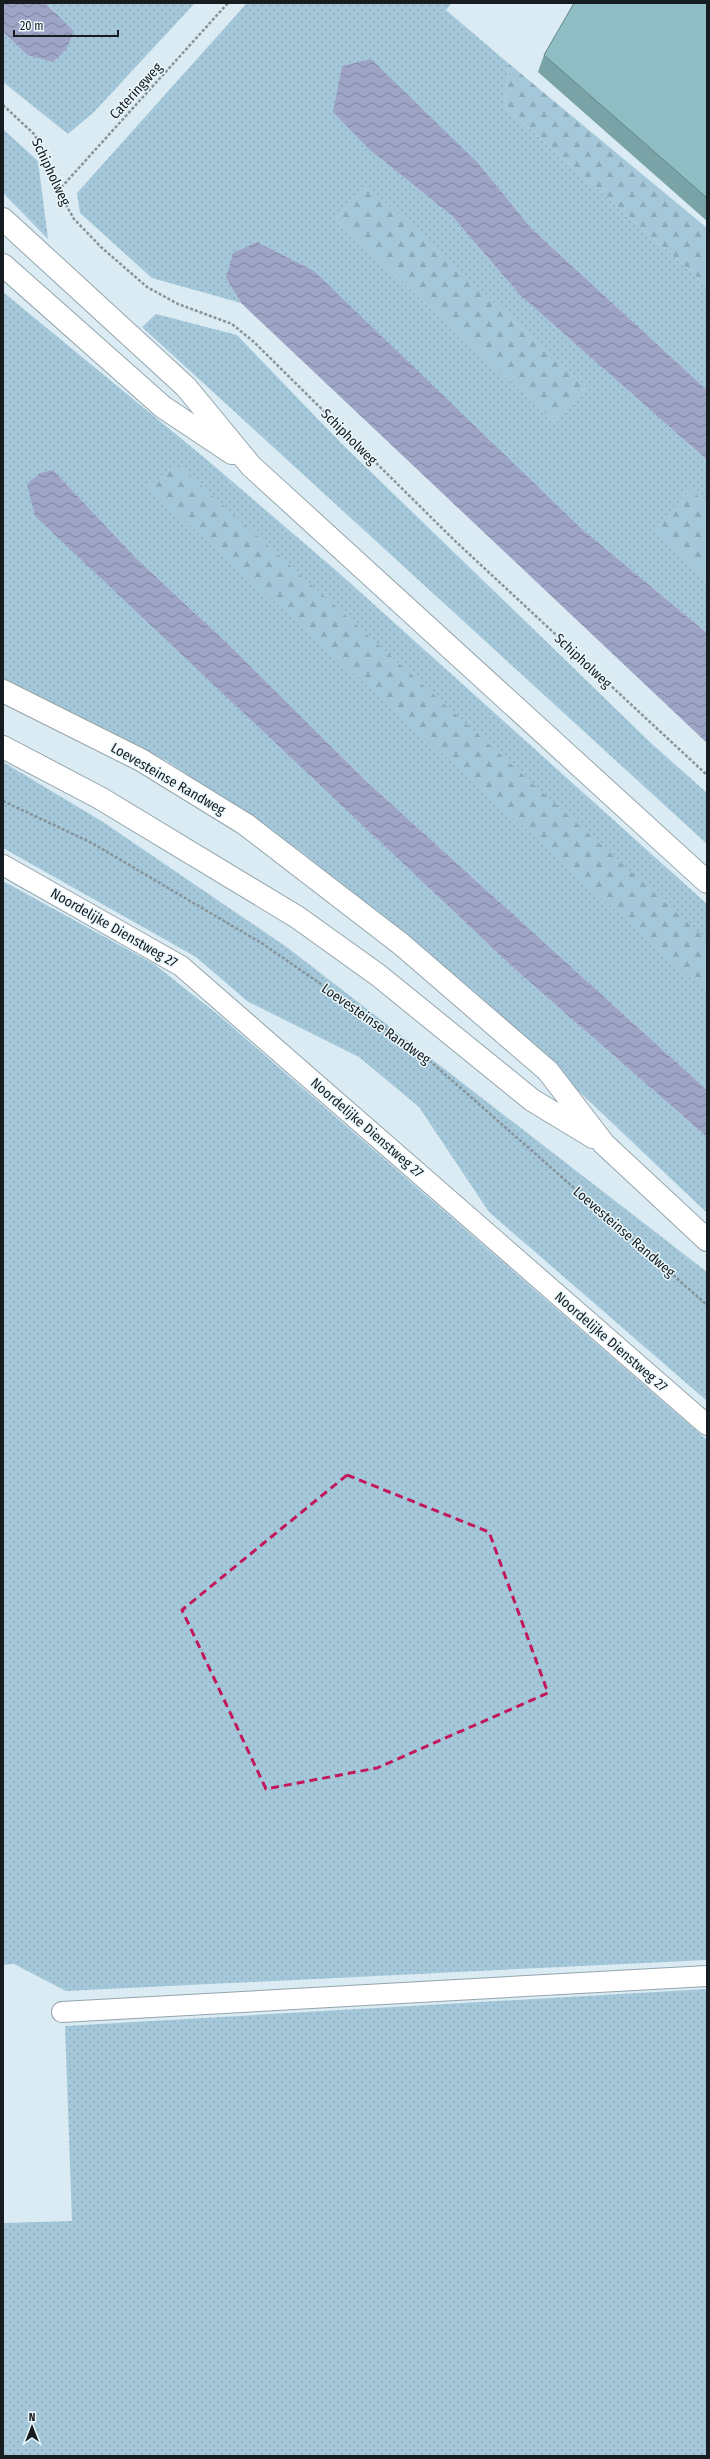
<svg xmlns="http://www.w3.org/2000/svg" width="710" height="2459" font-family="'Fira Sans Condensed',sans-serif">
<style>
.grass{fill:url(#grass-dots);fill-rule:evenodd}
.forest{fill:url(#forest-firs)}
.water{fill:url(#water-waves)}
.lines{fill:none;stroke-linecap:round;stroke-linejoin:round}
.service-casing{stroke:#94a4ac;stroke-width:22}
.tertiary-casing{stroke:#94a4ac;stroke-width:24}
.secondary-casing{stroke:#94a4ac;stroke-width:24}
.path{stroke:#869399;stroke-width:2.5;stroke-dasharray:3 2;stroke-linecap:butt}
.service{stroke:#fff;stroke-width:20}
.tertiary{stroke:#fff;stroke-width:22}
.secondary{stroke:#fff;stroke-width:22}
.wall{fill:#7aa3a8}
.building{fill:#8ebec3;stroke:#638588}
.marked{fill:none;stroke:#c2185b;stroke-width:3;stroke-dasharray:8 5;stroke-linejoin:round}
.labels{text-anchor:middle;dominant-baseline:central;stroke-width:3;stroke-linejoin:round;paint-order:stroke}
.street-label{font-size:14px;fill:#161c1f;stroke:#eaf8fe}
</style>
<defs>
<pattern id="grass-dots" width="8" height="8" patternUnits="userSpaceOnUse"><rect width="8" height="8" fill="#a4c8da"/><path d="M2 2h.1M6 6h.1" fill="none" stroke="#8cabbb" stroke-width="1.8" stroke-linecap="round"/></pattern>
<pattern id="forest-firs" width="22" height="20" patternUnits="userSpaceOnUse"><rect width="22" height="20" fill="#a4c8da"/><path d="M5 1l3.5 6h-7zM16 11l3.5 6h-7z" fill="#8cabbb"/></pattern>
<pattern id="water-waves" width="16" height="10" patternUnits="userSpaceOnUse"><rect width="16" height="10" fill="#9da4c6"/><path d="M0 5q4-4 8 0t8 0" fill="none" stroke="#7f85a0"/></pattern>
</defs>
<rect width="100%" height="100%" fill="#daebf3"/>
<path class="grass" d="M45,3H195L94,112L68,134L3,82V32L27,55L55,12Z
M247,3H452L446,10L508,63L505,107L707,286V390L531,228L478,163L370,150L452,216L520,295L707,460V504L690,490L654,531L707,579V633L582,529L516,466L226,278L241,303L152,278L80,213L77,193ZM367,186L586,387L554,422L335,220Z
M3,129L38,161L48,239L3,193Z
M3,292L206,459L339,573L707,904V1090L365,780L229,645L136,558L53,470L36,516L518,972L707,1137V1213L490,1007L299,850L167,761L3,684Z
M156,314L237,335L341,443L651,743L707,793V844L142,327Z
M3,762L103,822L288,948L707,1272V1401L489,1212L419,1107L359,1057L247,1001L196,957L3,848Z
M3,881L154,964L221,1017L707,1440V1960L66,1991L14,1964L3,1965Z
M707,1989V2456H3V2223L72,2221L65,2026Z"/>
<path class="forest" d="M508,63L707,228V286L505,107Z
M367,185L586,387L554,422L335,220Z
M178,465L707,940V993L147,487Z
M690,489L707,504V579L653,531Z"/>
<path class="water" d="M3,3H45L74,31L67,48L53,62L27,55L3,32Z
M371,59L478,163L531,228L707,390V460L520,295L452,216L370,150L333,112L342,66Z
M257,242L314,271L582,529L707,633V743L241,303L226,278L233,253Z
M53,470L136,558L229,645L365,780L707,1090V1137L518,972L35,516L27,484L40,473Z"/>
<g class="lines">
<defs>
<path id="service" d="M3,865L181,966L707,1425
M62,2012L707,1976"/>
<path id="tertiary" d="M3,691L141,760L245,824L401,944L548,1071L604,1144L707,1240
M3,747L100,798L297,917L378,975L532,1100L593,1137"/>
<path id="secondary" d="M3,219L186,387L251,466L707,882
M3,265L163,407L232,453"/>
</defs>
<use href="#service" class="service-casing"/>
<use href="#tertiary" class="tertiary-casing"/>
<use href="#secondary" class="secondary-casing"/>
<path class="path" d="M3,105L34,134L43,149L58,191L74,219L101,247L147,287L178,304L232,324L254,342L454,540L707,775
M58,191L228,3
M3,801L92,843L263,944L422,1054L707,1305"/>
<use href="#service" class="service"/>
<use href="#tertiary" class="tertiary"/>
<use href="#secondary" class="secondary"/>
</g>
<path class="wall" d="M707,3V221L538,72L544,55Z"/>
<path class="building" d="M574,3H707V198L544,55Z"/>
<path class="marked" d="M347,1475L489,1532L548,1693L377,1768L266,1789L182,1610Z"/>
<g class="labels">
<g class="street-label">
<text transform="translate(136 91) rotate(-48)">Cateringweg</text>
<text transform="translate(51 172) rotate(65)">Schipholweg</text>
<text transform="translate(349 437) rotate(45)">Schipholweg</text>
<text transform="translate(583 661) rotate(43)">Schipholweg</text>
<text transform="translate(168 779) rotate(30)">Loevesteinse Randweg</text>
<text transform="translate(114 928) rotate(30)">Noordelijke Dienstweg 27</text>
<text transform="translate(376 1024) rotate(35)">Loevesteinse Randweg</text>
<text transform="translate(367 1128) rotate(41)">Noordelijke Dienstweg 27</text>
<text transform="translate(624 1232) rotate(41)">Loevesteinse Randweg</text>
<text transform="translate(611 1342) rotate(41)">Noordelijke Dienstweg 27</text>
</g>
</g>
<rect width="710" height="2459" fill="none" stroke="#161c1f" stroke-width="8"/>
<g transform="translate(32 2427)" stroke="#eaf8fe" stroke-width="3" paint-order="stroke">
<path d="M0-3L7 15L0 10L-7 15Z" fill="#161c1f"/>
<text y="-6" font-size="11" font-weight="bold" text-anchor="middle" fill="#161c1f">N</text>
</g>
<path d="M14 30v6h104v-6" fill="none" stroke="#161c1f" stroke-width="2"/>
<text x="20" y="30" font-size="12" fill="#161c1f" stroke="#eaf8fe" stroke-width="3" paint-order="stroke">20 m</text>
</svg>
